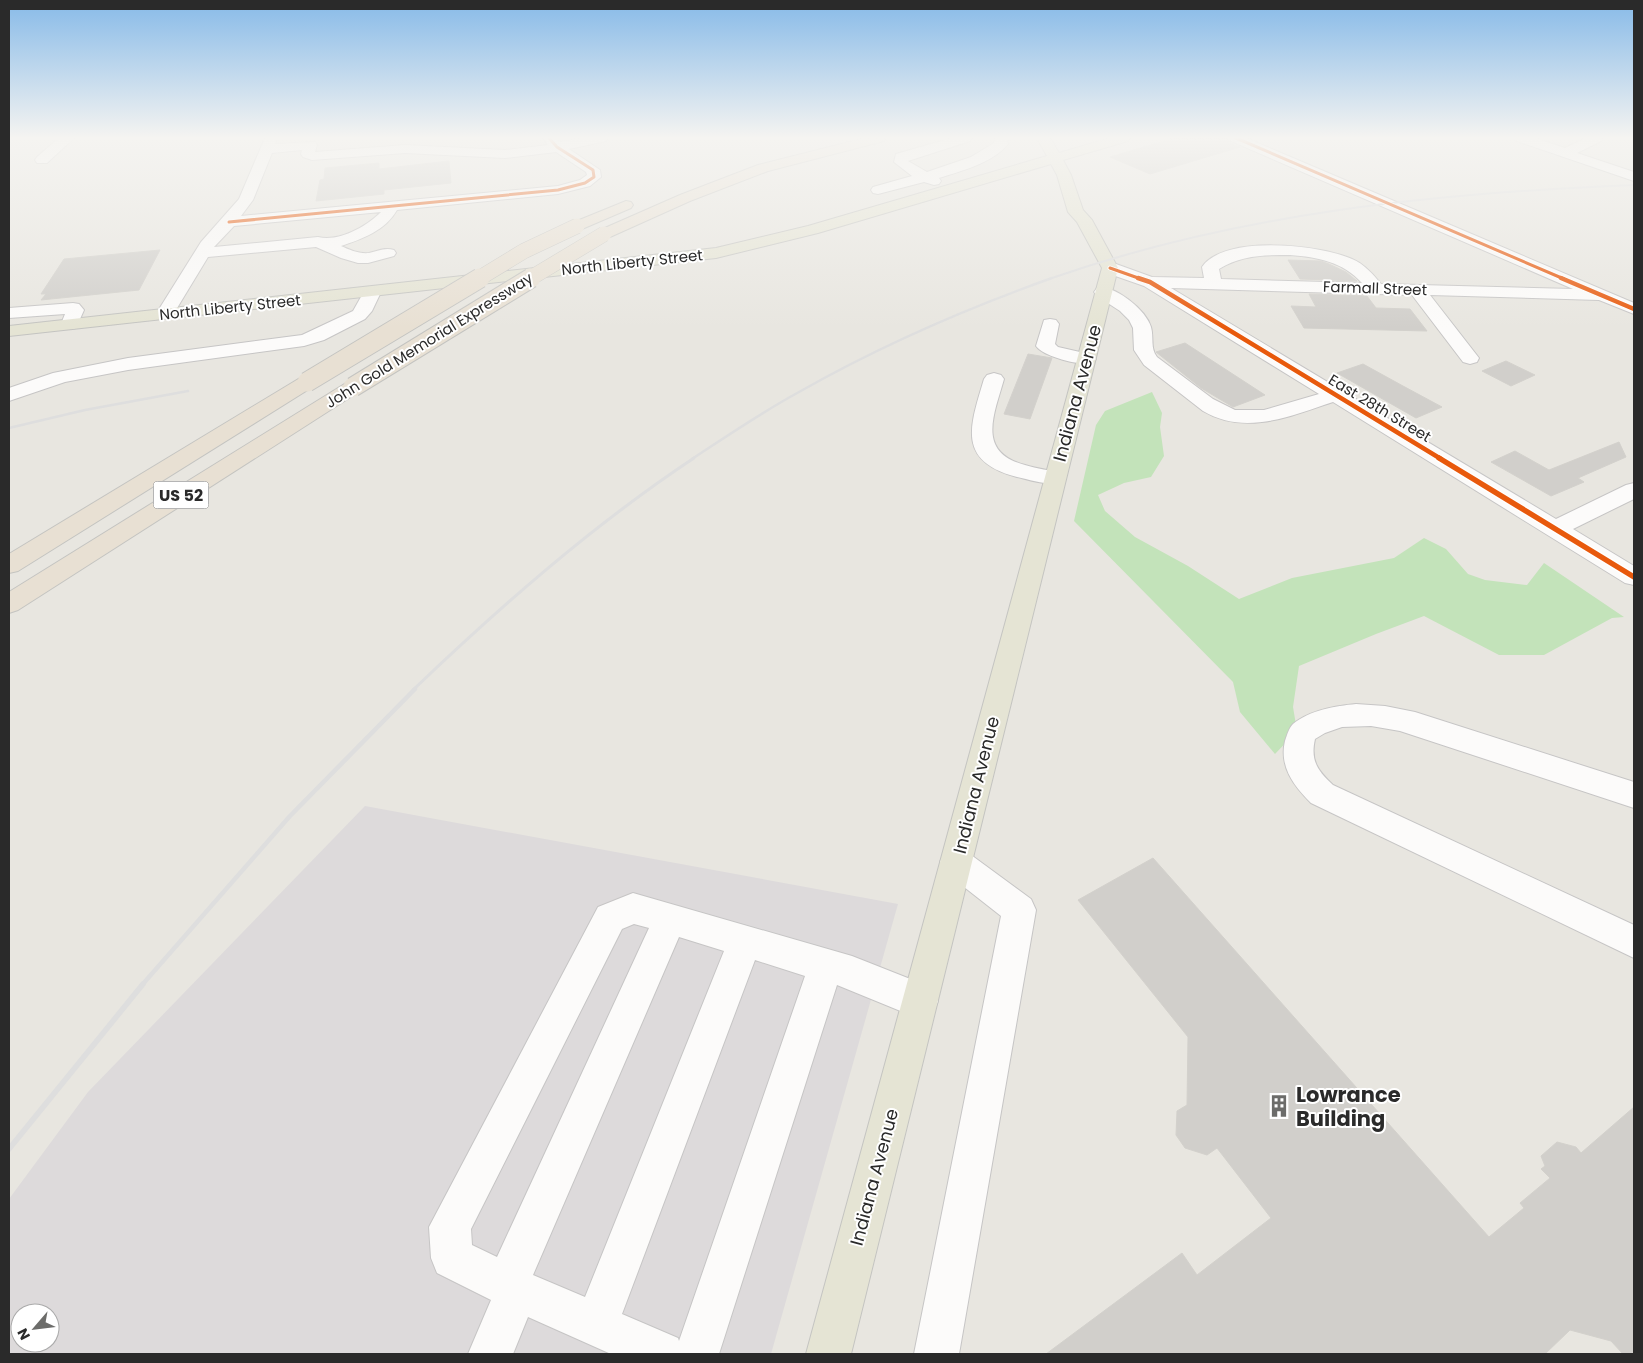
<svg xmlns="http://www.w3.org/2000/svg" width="1643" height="1363" font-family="Poppins,sans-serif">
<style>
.industrial{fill:#dddadb;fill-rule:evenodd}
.green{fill:#c3e3ba}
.building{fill:#d1cfcb;stroke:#d3d1cc}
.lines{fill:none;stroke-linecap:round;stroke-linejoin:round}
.minor-casing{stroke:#c6c5c5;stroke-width:2}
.major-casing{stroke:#c4c4c1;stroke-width:2}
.highway-casing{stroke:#c4c4c1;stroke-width:2}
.minor{fill:#fcfbfa;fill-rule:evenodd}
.major{fill:#e5e4d4;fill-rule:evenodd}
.highway{fill:#e8e0d3;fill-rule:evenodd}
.rail-far4{stroke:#dedede;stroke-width:2}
.rail-far3{stroke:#dedede;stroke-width:2.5}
.rail-far2{stroke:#dedede;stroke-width:3}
.rail-far1{stroke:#dedede;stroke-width:4.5}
.rail{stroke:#dedede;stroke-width:5.5}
.highway-bridge-far1-casing{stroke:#c4c4c1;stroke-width:16;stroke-linecap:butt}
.highway-bridge-casing{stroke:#c4c4c1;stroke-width:21;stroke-linecap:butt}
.highway-bridge-far1{stroke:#e8e0d3;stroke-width:15}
.highway-bridge{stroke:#e8e0d3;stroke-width:19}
.cycleway-far2-casing{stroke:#fff;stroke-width:5}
.cycleway-far1-casing{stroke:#fff;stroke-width:6}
.cycleway-casing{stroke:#fff;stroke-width:8}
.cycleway-far2{stroke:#e8590c;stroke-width:3}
.cycleway-far1{stroke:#e8590c;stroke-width:4.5}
.cycleway{stroke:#e8590c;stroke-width:5.5}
.labels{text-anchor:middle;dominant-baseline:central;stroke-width:4;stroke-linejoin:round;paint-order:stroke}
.far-street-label{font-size:15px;fill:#2a2a2a;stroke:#fff}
.shield{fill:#fff;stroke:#6a6a6a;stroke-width:1}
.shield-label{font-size:16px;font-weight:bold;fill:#2a2a2a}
.street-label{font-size:18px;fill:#2a2a2a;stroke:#fff}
.near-poi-label{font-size:21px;font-weight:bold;fill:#2a2a2a;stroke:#fff;text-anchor:start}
</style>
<rect width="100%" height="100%" fill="#e8e6e0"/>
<path class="industrial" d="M365,806L898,904L771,1354H9V1199L88,1092ZM20,1313H50V1343H20Z"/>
<path class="green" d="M1152,392L1162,413L1160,427L1164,456L1151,477L1124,483L1098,495L1105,511L1135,537L1188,566L1239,599L1292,578L1394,558L1424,538L1446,549L1468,574L1485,580L1527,585L1544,563L1624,617L1612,618L1544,655H1499L1424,616L1376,634L1299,666L1293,707L1297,731L1275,754L1240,712L1233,682L1074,521L1096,425L1105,411Z"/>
<path class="building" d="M1174,138H1228L1230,143L1240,147L1150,174L1110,157Z
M449,161L451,183L384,190V194L316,201L320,180L324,179L325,168L379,163V169Z
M160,250L139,290L41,300L46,294H41L64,259Z
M1288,260L1321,261L1329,264L1346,272L1357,281L1300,279Z
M1309,294L1367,296L1376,308L1410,309L1427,331L1304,328L1291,306L1316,307Z
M1185,343L1265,395L1233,407L1201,388L1156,352Z
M1028,354L1052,358L1030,419L1004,414Z
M1506,361L1535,375L1511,386L1482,371Z
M1363,364L1403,386L1442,407L1416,418L1337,373Z
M1619,442L1626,457L1578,478L1584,482L1551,496L1491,462L1515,451L1549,470Z
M1153,858L1489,1237L1524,1208L1520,1203L1550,1178L1541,1169L1545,1166L1541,1156L1557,1142L1576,1147L1581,1153L1634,1107V1354H1623L1611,1341L1570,1330L1545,1354H1046L1182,1253L1197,1275L1271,1218L1217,1148L1207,1155L1185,1148L1176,1135L1177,1111L1187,1105L1188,1037L1078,900Z"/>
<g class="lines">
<defs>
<path id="minor" d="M59,138H74L47,163H37L35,160L37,157Z
M265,138H277L275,144L315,142L317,145L315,152L405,145L505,150L548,145L543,138H556L560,142L583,138H608L606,141L569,149L600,170L601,177L590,186L558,194L397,210C385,231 362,239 341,246C350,250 359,254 369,253C378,251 385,247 394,250L396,253L394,256L368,263H358L341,258L316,247L208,257L171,318L165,319L159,318L156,314L201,242L239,199ZM302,150L301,154L303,157L312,160L405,153L505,158L556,152L586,172L587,175L580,180L558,186L241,216L253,200L272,153ZM381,212C366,227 339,242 318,237L214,247L234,226Z
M952,138H972L970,141L908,161L927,172L971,157L994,143L995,138H1007L1008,144C993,163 961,171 939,178L941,181L939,184L934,185L924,182L878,194L873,193L871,190L873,187L912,176L894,162L896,154Z
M1230,138H1246L1634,303V314L1599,300L1430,295L1479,358L1477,362L1470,364L1463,362L1412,295L1171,288L1556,519L1626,485L1634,483V499L1573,529L1634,566V585L1625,583L1333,402C1291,416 1245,436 1203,411L1144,365L1134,350L1133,328L1129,320L1120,311L1097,296L1094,292L1097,288C1114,284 1146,310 1151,327C1154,338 1150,348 1157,357L1213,399L1235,410H1264L1319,394L1144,286L1104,272L1102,268L1104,264H1116L1152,277L1204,278L1202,267C1224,234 1321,245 1352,259C1364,264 1373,274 1381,284L1573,289L1231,141ZM1290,255C1318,257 1343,262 1362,283L1221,279L1219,269C1241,255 1265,255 1290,255Z
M1515,138H1534L1565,148L1586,138H1602L1601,141L1577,153L1634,172V181L1517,141Z
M372,287L378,288L381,292L372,311L365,319L324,340L304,346L128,370L65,382L9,401V388L53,373L128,358L302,335L353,311L366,288Z
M73,303L79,304L84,310L76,328L70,329L64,328L61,324L65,314L9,318V308Z
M1050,319L1056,320L1059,324L1055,344L1058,347L1093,355L1096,359L1093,363C1080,366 1044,357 1036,346L1044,320Z
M994,373L1001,375L1004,379C994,415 976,452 1025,465C1037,469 1050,470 1063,473L1066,478L1063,483C1048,486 1031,480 1017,477C956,461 970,426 984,379L987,375Z
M1356,704L1385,706L1415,712L1634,782V808L1400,731L1371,726L1342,727L1325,733L1315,739C1310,761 1318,771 1333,785L1634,925V958L1311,803C1294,786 1279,767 1285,741C1287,735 1289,728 1293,724C1310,710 1335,706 1356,704Z
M956,848L967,852L1031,899L1036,910L959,1354H914L1001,916L945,872L940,862L945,852Z
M633,893L852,956L933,988L938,1001L933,1014L920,1019L837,985L719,1354H611L528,1317L513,1354H468L491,1300L437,1273L431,1258L429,1227L598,907ZM634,924L649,928L497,1257L472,1245L471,1229L622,929ZM679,937L724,951L585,1297L533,1275ZM755,960L805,976L679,1341L678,1338L622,1314Z"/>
<path id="major" d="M1037,138H1050L1059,153L1110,138H1130L1128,141L1063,160L1071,175L1083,210L1092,220L1118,268L851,1354H806L1102,268L1077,222L1068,212L1057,175L1051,164L818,233L716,258L9,336V326L716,248L808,226L1047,156Z"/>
<path id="highway" d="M865,138H886L884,141L768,171L690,201L610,237H598L596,234L598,231L680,195L758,165Z
M626,201L631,202L633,205L631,208L582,229H572L569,226L572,223Z
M307,376L314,378L317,382L314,386L18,571L9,573V554L300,378Z
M353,381L360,383L363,387L360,391L18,610L9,613V592L346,383Z"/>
</defs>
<use href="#minor" class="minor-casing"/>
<use href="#major" class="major-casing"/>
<use href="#highway" class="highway-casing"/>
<use href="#minor" class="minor"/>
<use href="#major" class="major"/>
<use href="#highway" class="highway"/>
<path class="rail-far4" d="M1049,279C1238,213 1435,193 1634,185"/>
<path class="rail-far3" d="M9,428L85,410L188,391
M692,459C727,436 762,412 799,392C880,346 965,309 1052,278"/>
<path class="rail-far2" d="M413,690C501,606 593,525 694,458"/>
<path class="rail-far1" d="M142,985L290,816L415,689"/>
<path class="rail" d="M9,1149L143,984"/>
<defs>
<path id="highway-bridge-far1" d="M478,279L524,251L577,226
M529,279L604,234"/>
<path id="highway-bridge" d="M307,382L480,278
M353,387L531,278"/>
</defs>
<use href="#highway-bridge-far1" class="highway-bridge-far1-casing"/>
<use href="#highway-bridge" class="highway-bridge-casing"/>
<use href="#highway-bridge-far1" class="highway-bridge-far1"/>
<use href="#highway-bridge" class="highway-bridge"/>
<defs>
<path id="cycleway-far2" d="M1236,138L1564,279
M229,222L558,190L585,183L594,177L593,170L557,147L549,138
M1110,268L1141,279"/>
<path id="cycleway-far1" d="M1138,278L1150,282L1441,459
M1561,278L1634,309"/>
<path id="cycleway" d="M1439,458L1634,577"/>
</defs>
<use href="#cycleway-far2" class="cycleway-far2-casing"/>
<use href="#cycleway-far1" class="cycleway-far1-casing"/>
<use href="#cycleway" class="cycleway-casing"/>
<use href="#cycleway-far2" class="cycleway-far2"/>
<use href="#cycleway-far1" class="cycleway-far1"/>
<use href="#cycleway" class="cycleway"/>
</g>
<linearGradient id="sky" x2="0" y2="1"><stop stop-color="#87bae8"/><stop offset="0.42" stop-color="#f5f4f1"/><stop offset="1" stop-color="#f5f4f1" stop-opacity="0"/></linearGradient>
<rect width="1643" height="328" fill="url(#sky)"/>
<defs>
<symbol id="building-bare" viewBox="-9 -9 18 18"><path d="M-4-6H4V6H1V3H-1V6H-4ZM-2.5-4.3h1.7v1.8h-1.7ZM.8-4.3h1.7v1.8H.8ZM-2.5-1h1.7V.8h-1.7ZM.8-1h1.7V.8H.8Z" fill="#6c6c6a" stroke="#fff" stroke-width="2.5" paint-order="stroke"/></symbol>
</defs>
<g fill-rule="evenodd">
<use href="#building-bare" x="1263" y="1090" width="32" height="32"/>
</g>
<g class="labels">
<g class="far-street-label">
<text transform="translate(632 262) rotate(-6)">North Liberty Street</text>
<text transform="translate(1375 288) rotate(2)">Farmall Street</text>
<text transform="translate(230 307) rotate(-6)">North Liberty Street</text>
<text transform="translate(429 340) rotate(-32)">John Gold Memorial Expressway</text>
<text transform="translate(1380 408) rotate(31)">East 28th Street</text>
</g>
<rect class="shield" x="153.5" y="481.5" width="55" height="27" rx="4"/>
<g class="shield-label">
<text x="181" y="495">US 52</text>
</g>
<g class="street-label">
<text transform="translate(1077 393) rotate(-75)">Indiana Avenue</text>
<text transform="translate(976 785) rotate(-76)">Indiana Avenue</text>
<text transform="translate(874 1177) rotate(-75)">Indiana Avenue</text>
</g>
<g class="near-poi-label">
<text x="1296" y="1094">Lowrance<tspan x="1296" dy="24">Building</tspan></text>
</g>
</g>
<rect width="1643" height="1363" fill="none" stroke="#2a2a2a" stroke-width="20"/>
<g transform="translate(35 1328) rotate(242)"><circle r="24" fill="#ffffff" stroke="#aaaaaa"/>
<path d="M0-4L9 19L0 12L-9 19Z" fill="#6c6c6a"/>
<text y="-8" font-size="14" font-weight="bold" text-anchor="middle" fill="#2a2a2a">N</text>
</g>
</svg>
